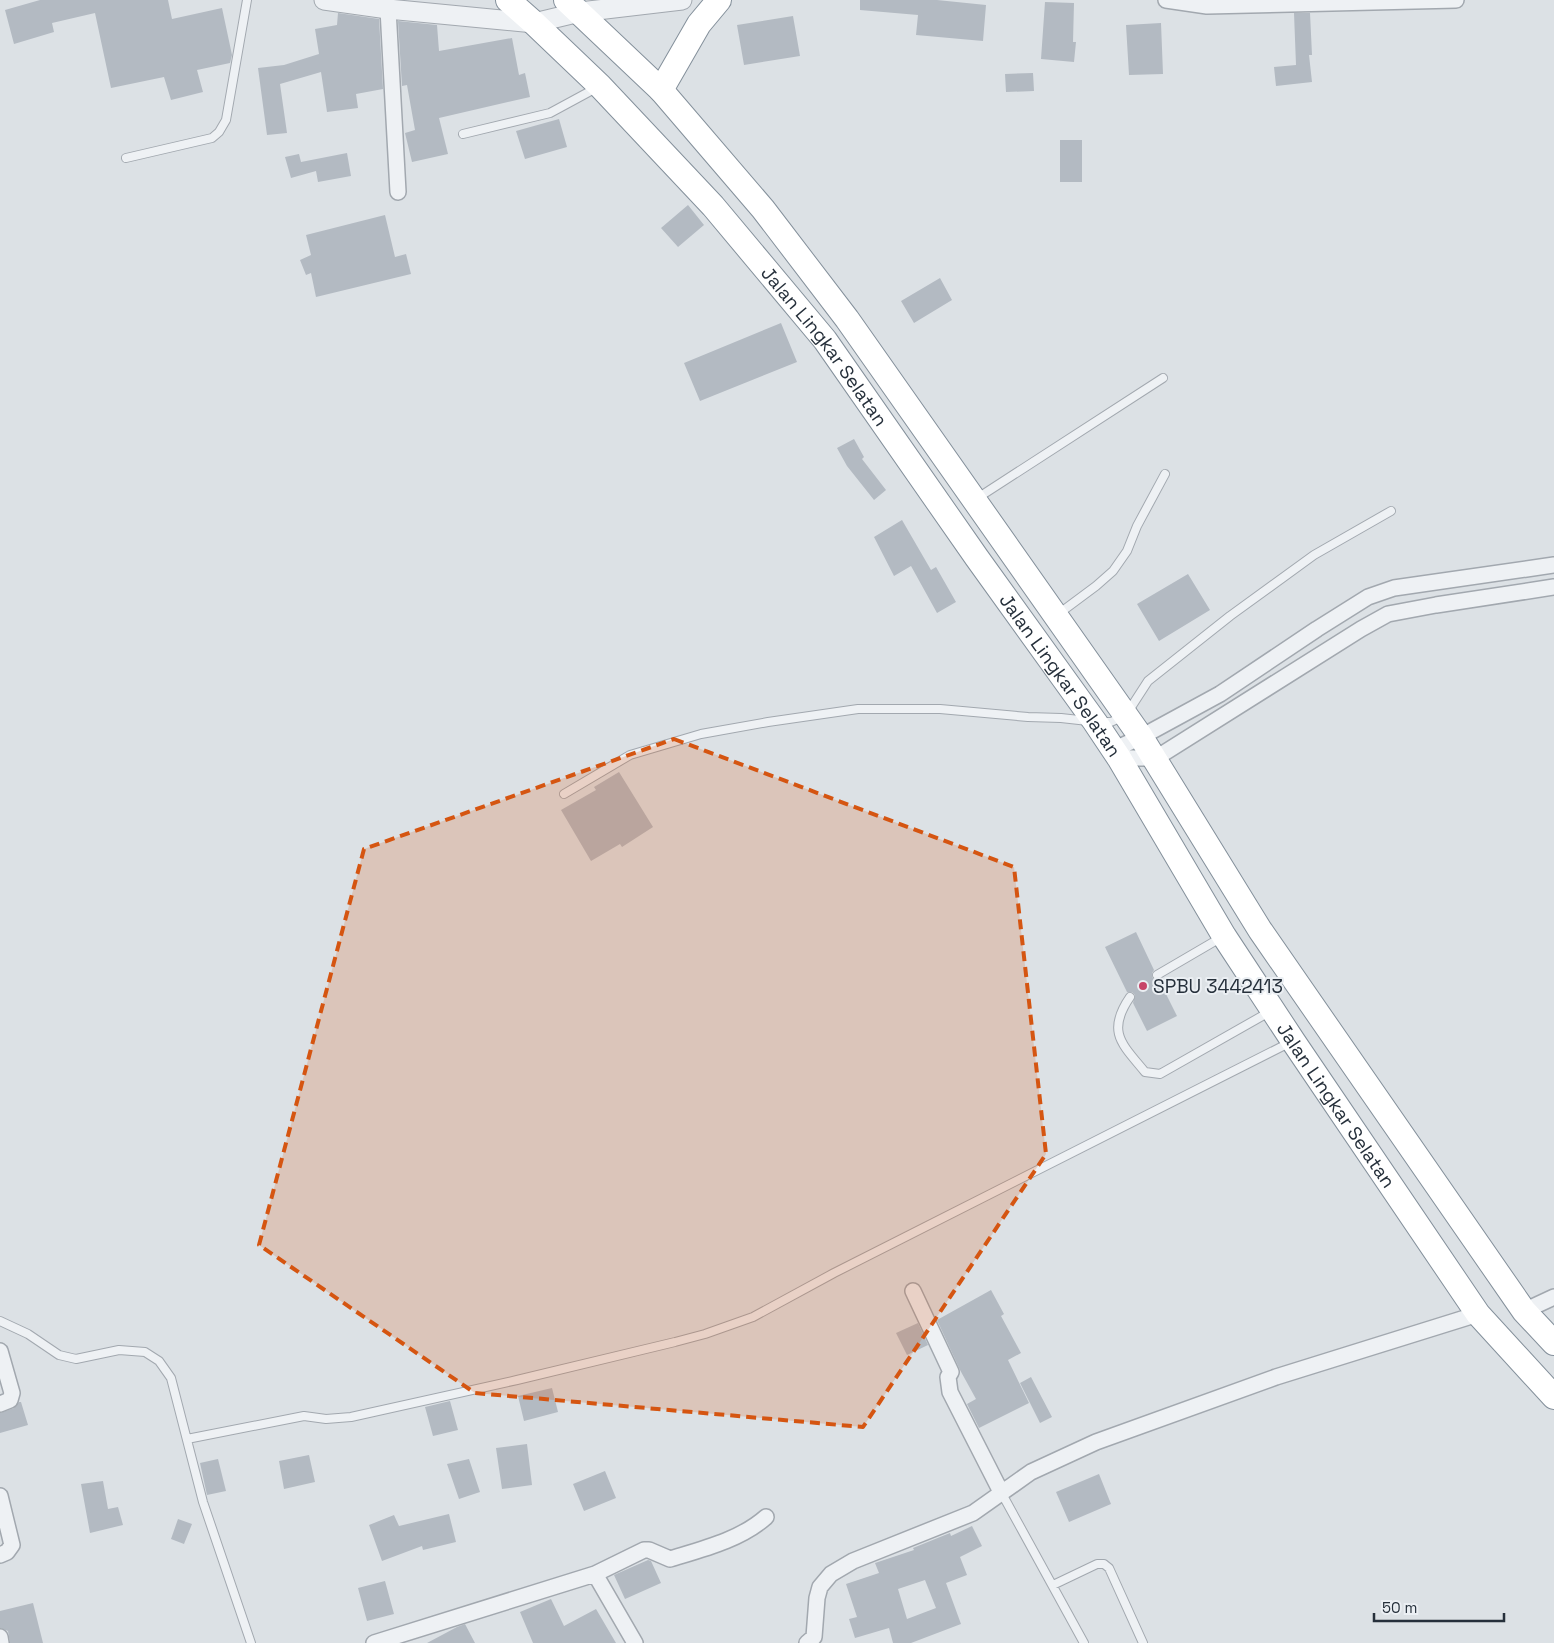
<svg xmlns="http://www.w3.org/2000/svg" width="1554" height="1643" font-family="'Space Grotesk',sans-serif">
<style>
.building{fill:#b3bac2;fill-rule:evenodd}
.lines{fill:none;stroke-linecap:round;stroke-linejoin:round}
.service-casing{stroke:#a2a8af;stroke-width:10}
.minor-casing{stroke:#a2a8af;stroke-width:18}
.tertiary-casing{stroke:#a2a8af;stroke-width:21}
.trunk-casing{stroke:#84909b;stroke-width:26}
.service{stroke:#eef1f4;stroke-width:8}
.minor{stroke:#eef1f4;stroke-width:15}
.tertiary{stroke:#eef1f4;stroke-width:19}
.trunk{stroke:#fff;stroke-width:24}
.marked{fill:#d55511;fill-opacity:0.2;stroke:#d55511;stroke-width:4;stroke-dasharray:10 6;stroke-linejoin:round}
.poi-dot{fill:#c74468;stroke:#ebeff3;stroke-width:2}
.labels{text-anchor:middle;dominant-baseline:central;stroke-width:4;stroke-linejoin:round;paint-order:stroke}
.street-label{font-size:19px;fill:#26303b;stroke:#ebeff3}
.poi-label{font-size:19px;fill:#26303b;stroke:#ebeff3;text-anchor:start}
</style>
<rect width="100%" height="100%" fill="#dce1e5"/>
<path class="building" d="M40,0H168L172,19L222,8L232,55L230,63L197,70L203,92L171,100L164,77L111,88L95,13L52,23L54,32L14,44L5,10Z
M860,0H937L986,5L983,41L916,35L918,15L860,10Z
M1045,2L1074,3L1073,42H1076L1074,62L1041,59Z
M338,13L379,19L383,89L356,94L358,108L327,112L321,72L280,84L287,133L267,135L258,68L284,65L319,54L315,29L337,25Z
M1294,13H1310L1312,55H1309L1312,82L1276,86L1274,67L1296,65Z
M793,16L800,56L744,65L737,25Z
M398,21L437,25L439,51L512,38L519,75L525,73L530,97L439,118L448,154L412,162L405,133L415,130L407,85L402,86Z
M1161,23L1163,74L1129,75L1126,25Z
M1033,73L1034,91L1006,92L1005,74Z
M559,119L567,147L525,159L516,131Z
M1060,140H1082V182H1060Z
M347,153L351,176L318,182L316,171L291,178L285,157L299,154L301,162Z
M688,205L704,225L678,247L661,228Z
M385,215L395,257L406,254L411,274L316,297L311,273L306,275L300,260L311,255L306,235Z
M940,278L952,300L914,323L901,301Z
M781,323L797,362L700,401L684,363Z
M854,439L864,457L862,459L886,490L874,500L847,466L837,448Z
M902,520L931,570L936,567L956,602L937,613L911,566L894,576L874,537Z
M1188,574L1210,610L1159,641L1137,604Z
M619,772L653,827L622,847L620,844L591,861L561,810L596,790L594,787Z
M1136,932L1154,970L1152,973V977L1155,980H1159L1177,1016L1147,1031L1133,1003L1135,995L1132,992H1127L1105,947Z
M991,1290L1004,1314L1001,1316L1021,1353L1008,1360L1029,1403L979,1428L967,1404L976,1399L960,1370L937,1320Z
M918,1323L928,1345L907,1355L896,1333Z
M1031,1377L1052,1417L1040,1423L1020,1383Z
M552,1388L558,1412L524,1421L518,1396Z
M450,1401L458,1430L433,1436L425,1407Z
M19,1402H21L28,1425L0,1433V1413L14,1408Z
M527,1444L532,1485L502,1489L496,1448Z
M309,1455L315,1482L284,1489L279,1461Z
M218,1459L226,1491L207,1495L200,1463Z
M469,1459L480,1492L459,1499L447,1464Z
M605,1471L616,1498L584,1511L573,1484Z
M1099,1474L1111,1504L1069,1522L1056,1492Z
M103,1481L108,1509L118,1507L123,1525L90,1533L81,1484Z
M449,1514L456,1542L423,1550L422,1546L382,1561L369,1525L394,1515L399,1526Z
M178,1519L192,1524L184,1544L171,1539Z
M972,1526L982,1546L960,1557L967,1575L946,1583L961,1624L911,1643H893L889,1628L855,1638L849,1619L857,1617L846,1584L879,1573L875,1563L914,1550L913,1548L950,1533L951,1536ZM925,1580L936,1608L907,1619L898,1589Z
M648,1560L651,1561L661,1583L625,1599L614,1575Z
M385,1581L394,1614L367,1621L358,1588Z
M551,1599L564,1626L596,1609L616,1643H533L520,1612Z
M33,1603L43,1643H10L8,1631L0,1628V1611Z
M465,1624L475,1643H427L457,1627Z"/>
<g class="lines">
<defs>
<path id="service" d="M463,134L550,113L598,87
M126,158L212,138L219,132L226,120L247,0
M976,499L1163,378
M1057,615L1096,586L1113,571L1127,551L1137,526L1165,474
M1100,722H1111L1126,715L1148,681L1230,616L1314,555L1391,511
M564,794L630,755L701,734L768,722L858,709H940L1028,717L1061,718L1088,721
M1157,975L1222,937
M1130,997C1106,1032 1122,1044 1145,1072L1160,1074L1271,1011
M0,1321L28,1334L59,1355L76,1359L119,1350L145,1352L159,1361L171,1378L203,1502L251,1643
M187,1439L304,1416L326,1419L351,1417L517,1380L675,1342L705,1334L753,1317L834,1273L1291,1042
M1001,1492L1084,1643
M1053,1585L1097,1564H1104L1109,1568L1143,1643"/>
<path id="minor" d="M1166,0L1207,6L1456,0
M388,9L398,192
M1113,750L1141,737L1220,694L1317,629L1368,597L1394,588L1554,565
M1119,758H1156L1361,629L1388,614L1436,605L1554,587
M913,1291L951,1372L948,1377L950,1392L1001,1492
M1524,1311L1554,1297
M0,1351L12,1393L10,1400L0,1404
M0,1496L12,1545L7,1552L0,1555
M595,1574L644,1550H649L670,1559C703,1549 740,1540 766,1517
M0,1637L1,1643
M374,1643L595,1574L635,1643
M807,1643L814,1637L817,1598L820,1587L831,1574L853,1561L973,1513L1031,1472L1096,1442L1276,1377L1478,1314"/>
<path id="tertiary" d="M324,0L388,9L534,23L580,12L682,0"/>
<g id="trunk">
<path id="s1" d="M508,0L534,23L600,86L713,206L825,340L977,558L1095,722L1119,758L1224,936L1293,1041L1478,1314L1554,1397"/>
<path d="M566,0L661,90L763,209L847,319L1141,737L1260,930L1524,1311L1554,1343"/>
<path d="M661,90L699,24L719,0"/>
</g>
</defs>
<use href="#service" class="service-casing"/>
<use href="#minor" class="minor-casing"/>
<use href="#tertiary" class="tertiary-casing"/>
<use href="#trunk" class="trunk-casing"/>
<use href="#service" class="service"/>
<use href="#minor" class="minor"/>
<use href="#tertiary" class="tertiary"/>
<use href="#trunk" class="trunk"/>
</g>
<path class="marked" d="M674,739L1014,867L1046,1154L863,1427L475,1393L259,1245L364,849Z"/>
<circle class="poi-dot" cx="1143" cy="986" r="5"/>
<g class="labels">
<g class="street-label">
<text stroke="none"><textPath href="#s1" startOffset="470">Jalan Lingkar Selatan</textPath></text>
<text stroke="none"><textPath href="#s1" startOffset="875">Jalan Lingkar Selatan</textPath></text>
<text stroke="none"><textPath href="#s1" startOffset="1386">Jalan Lingkar Selatan</textPath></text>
</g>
<g class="poi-label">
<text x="1153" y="986">SPBU 3442413</text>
</g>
</g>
<path d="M1374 1613v8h130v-8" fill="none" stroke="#26303b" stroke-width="2.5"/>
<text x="1382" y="1613" font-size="15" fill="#26303b" stroke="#ebeff3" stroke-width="4" paint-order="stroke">50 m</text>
</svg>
